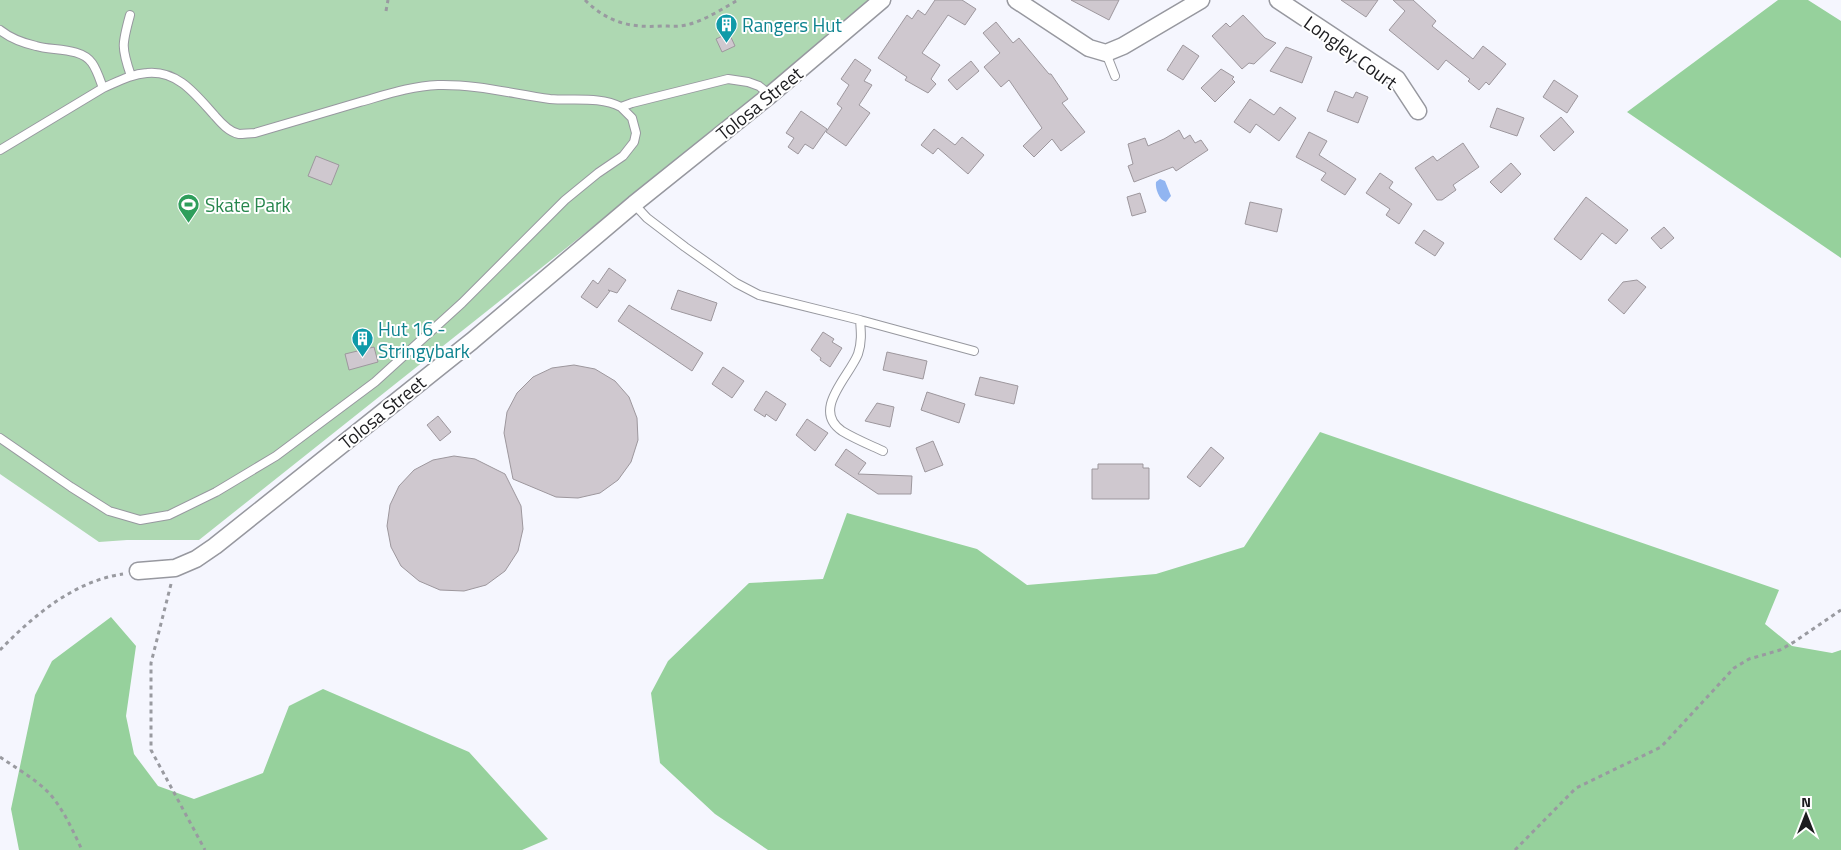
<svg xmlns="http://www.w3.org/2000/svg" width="1841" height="850" font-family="'Titillium Web',sans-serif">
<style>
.green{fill:#aed8b2}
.forest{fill:#96d19c}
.water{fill:#91b5f1}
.building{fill:#cfc8cf;stroke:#9d979d}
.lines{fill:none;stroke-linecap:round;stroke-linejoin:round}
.lane-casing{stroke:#97989f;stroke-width:10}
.street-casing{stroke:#97989f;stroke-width:19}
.path{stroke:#999aa0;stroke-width:3;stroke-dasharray:4 4;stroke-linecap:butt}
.lane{stroke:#fff;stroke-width:8}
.street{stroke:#fff;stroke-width:16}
.labels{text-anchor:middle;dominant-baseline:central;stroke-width:4;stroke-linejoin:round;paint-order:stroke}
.culture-label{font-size:19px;fill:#0d838f;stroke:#fff;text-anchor:start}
.street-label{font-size:19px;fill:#1c1c1f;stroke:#fff}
.leisure-label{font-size:19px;fill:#27864d;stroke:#fff;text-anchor:start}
</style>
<rect width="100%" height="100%" fill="#f5f6fe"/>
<path class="green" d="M0,0H872L765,90L199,540H127L99,542L0,474Z"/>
<path class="forest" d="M1778,0H1808L1841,21V258L1627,112Z
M1320,432L1779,590L1765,624L1792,646L1832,653L1841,650V850H768L715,814L660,763L651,693L668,661L749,583L823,579L847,513L977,549L1027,585L1156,574L1244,547Z
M111,617L136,646L126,716L134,754L158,786L194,799L263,773L289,706L323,689L469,752L548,839L522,850H19L11,809L35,695L52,661Z"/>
<path class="water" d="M1160,179L1165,181L1171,196L1166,202C1159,200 1155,188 1156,182Z"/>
<path class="building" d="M935,0H962L976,9L965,25L948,15L922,53L940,65L931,79L936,84L928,93L905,80L907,77L878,58L907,15L912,19L918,10L925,15Z
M1071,0H1119L1109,20Z
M1341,0H1378L1366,17Z
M1393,0H1413L1436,21L1432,26L1473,59L1483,46L1506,64L1489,85L1486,82L1479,90L1468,81L1470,79L1446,60L1438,70L1389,30L1405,11Z
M1243,15L1265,38L1276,43L1254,64L1249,63L1242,69L1212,36L1226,23L1230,27Z
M996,22L1013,43L1019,38L1049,74H1051L1068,99L1062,103L1085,132L1061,151L1052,139L1034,157L1023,146L1042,128L1009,80L1001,87L984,67L1000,53L983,33Z
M729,33L735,46L722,52L716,39Z
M1183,45L1199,56L1183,80L1167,70Z
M1286,47L1312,57L1302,83L1270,71Z
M855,59L871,70L864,81L872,85L859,105L870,113L846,146L826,132L842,108L837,104L849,85L841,79Z
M971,61L979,71L957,90L948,80Z
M1221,69L1234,77L1232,79L1235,82L1215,102L1201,88Z
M1554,80L1578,96L1567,113L1543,97Z
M1335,91L1353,98L1356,92L1368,97L1358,123L1327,111Z
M1250,99L1274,115L1280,107L1296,118L1279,141L1256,124L1250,133L1234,122Z
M1497,108L1524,118L1517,136L1490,127Z
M801,111L827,129L813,149L805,144L798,154L788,147L794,138L786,133Z
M1561,117L1574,132L1554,151L1540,136Z
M934,129L955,145L962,137L984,155L968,174L938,148L933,154L921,145Z
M1179,130L1184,139L1190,135L1195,143L1201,140L1208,150L1176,171L1173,167L1134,182L1128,166L1133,164L1128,144L1145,138L1148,146L1164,139Z
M1309,132L1327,141L1319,155L1356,179L1345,195L1321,180L1326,173L1296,157Z
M1463,143L1479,167L1453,185L1456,190L1442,200H1437L1415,168L1433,156L1437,161Z
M316,156L339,165L331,185L308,176Z
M1511,163L1521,174L1501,193L1490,182Z
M1380,173L1393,182L1389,188L1412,204L1399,224L1386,215L1390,209L1366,193Z
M1140,193L1146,212L1132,216L1127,197Z
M1586,197L1628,230L1616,244L1602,233L1581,260L1554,239Z
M1250,202L1282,209L1277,232L1245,224Z
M1664,227L1674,238L1661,249L1651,238Z
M1424,230L1444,243L1435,256L1415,243Z
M609,268L626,280L617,293L608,290L610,291L597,308L581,297L593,280L598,284Z
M1637,280L1646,287L1624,314L1608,300L1623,282Z
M678,290L717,303L711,321L671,309Z
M629,305L703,353L692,371L618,321Z
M823,332L834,339L832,342L842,348L830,367L820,360L821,358L811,350Z
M374,347L378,362L349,370L345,354Z
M887,352L927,361L923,379L883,370Z
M574,365L595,369L615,381L629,397L637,418L638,440L631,462L618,480L600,493L578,498L556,497L513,479L504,433L507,412L517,393L533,377L552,368Z
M723,367L744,381L732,398L712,384Z
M980,377L1018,386L1014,404L975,395Z
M766,391L786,404L776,421L766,414L765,417L754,410Z
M927,392L965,404L959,423L921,410Z
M877,403L894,407L890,427L865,421Z
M438,416L451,432L440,441L427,425Z
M807,419L828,433L815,451L796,435Z
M933,441L943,465L925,472L916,448Z
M1211,447L1224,458L1200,487L1187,477Z
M846,449L866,463L858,474L912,476L911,494H878L835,465Z
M454,456L475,459L505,474L521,506L523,529L518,551L505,571L486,585L464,591L440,590L419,581L401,566L391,547L387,526L390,505L399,486L414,470L433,460Z
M1098,464H1143V468H1149V499H1092V469H1098Z"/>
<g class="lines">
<defs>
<path id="lane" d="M130,15C122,44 121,47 131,76
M0,30C10,38 23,43 36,46C52,51 81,47 92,63C97,70 100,80 103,88C117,82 131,74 147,73C178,70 196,95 215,116C221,123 229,132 239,134C244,134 250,133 255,133C290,123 325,112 360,102C385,95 411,86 438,85C476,84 513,94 550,99C573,101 600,96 621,107L632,103L728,79L748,82L759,86L770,95
M1106,53L1115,76
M0,150L103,88
M634,204L647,218L685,247L736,283L759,295L860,320L974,351
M860,320C861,332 862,342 858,354C849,377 811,410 842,431C855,439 870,445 883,451
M0,438L71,487L109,511L140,520L169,515L216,492L276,456L375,382L462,303L565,200L598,173L623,156L634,142L636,133L632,118L621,107"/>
<path id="street" d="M1016,0L1089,48L1106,53L1123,46L1201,0
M1278,0L1397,79L1418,111
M138,571L175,568L196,559L215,546L472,341L634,204L770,95L882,0"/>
</defs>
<use href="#lane" class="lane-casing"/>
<use href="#street" class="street-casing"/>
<path class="path" d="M585,0C608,23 631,28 662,26C670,26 678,27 686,25C704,21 722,9 738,0
M386,11L388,0
M171,584L151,663V750L205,850
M0,650C33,616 74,581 123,574
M0,757C16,768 34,778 48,792C63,808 73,831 82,850
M1515,850L1576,788L1661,747L1734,668L1749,659L1780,650L1794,642L1841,610"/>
<use href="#lane" class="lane"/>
<use href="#street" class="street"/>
</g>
<defs>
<symbol id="building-pin" viewBox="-11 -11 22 30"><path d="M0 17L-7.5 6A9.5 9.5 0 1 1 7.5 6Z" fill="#0f9aa8" stroke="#fff"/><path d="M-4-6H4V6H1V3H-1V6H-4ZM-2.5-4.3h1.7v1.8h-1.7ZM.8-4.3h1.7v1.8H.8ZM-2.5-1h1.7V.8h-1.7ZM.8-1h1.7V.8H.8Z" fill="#fff"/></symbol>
<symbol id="stadium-pin" viewBox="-11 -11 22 30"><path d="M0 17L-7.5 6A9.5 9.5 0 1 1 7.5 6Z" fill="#2e9e5b" stroke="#fff"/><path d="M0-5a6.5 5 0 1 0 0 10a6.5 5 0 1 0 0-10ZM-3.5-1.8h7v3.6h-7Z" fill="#fff"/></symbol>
</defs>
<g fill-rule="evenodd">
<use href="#building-pin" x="714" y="12" width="25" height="34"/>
<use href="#stadium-pin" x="176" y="192" width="25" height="34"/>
<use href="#building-pin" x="350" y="326" width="25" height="34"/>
</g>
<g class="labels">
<g class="culture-label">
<text x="742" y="24">Rangers Hut</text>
<text x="378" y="328">Hut 16 -<tspan x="378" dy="22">Stringybark</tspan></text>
</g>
<g class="street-label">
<text transform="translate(1351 52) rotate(36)">Longley Court</text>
<text transform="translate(759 103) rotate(-39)">Tolosa Street</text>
<text transform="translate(382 412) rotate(-39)">Tolosa Street</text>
</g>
<g class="leisure-label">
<text x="205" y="204">Skate Park</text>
</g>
</g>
<g transform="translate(1806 815)" stroke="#ffffff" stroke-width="4" paint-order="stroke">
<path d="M0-4L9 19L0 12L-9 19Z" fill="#1c1c1f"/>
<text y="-8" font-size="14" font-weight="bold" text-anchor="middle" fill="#1c1c1f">N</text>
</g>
</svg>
